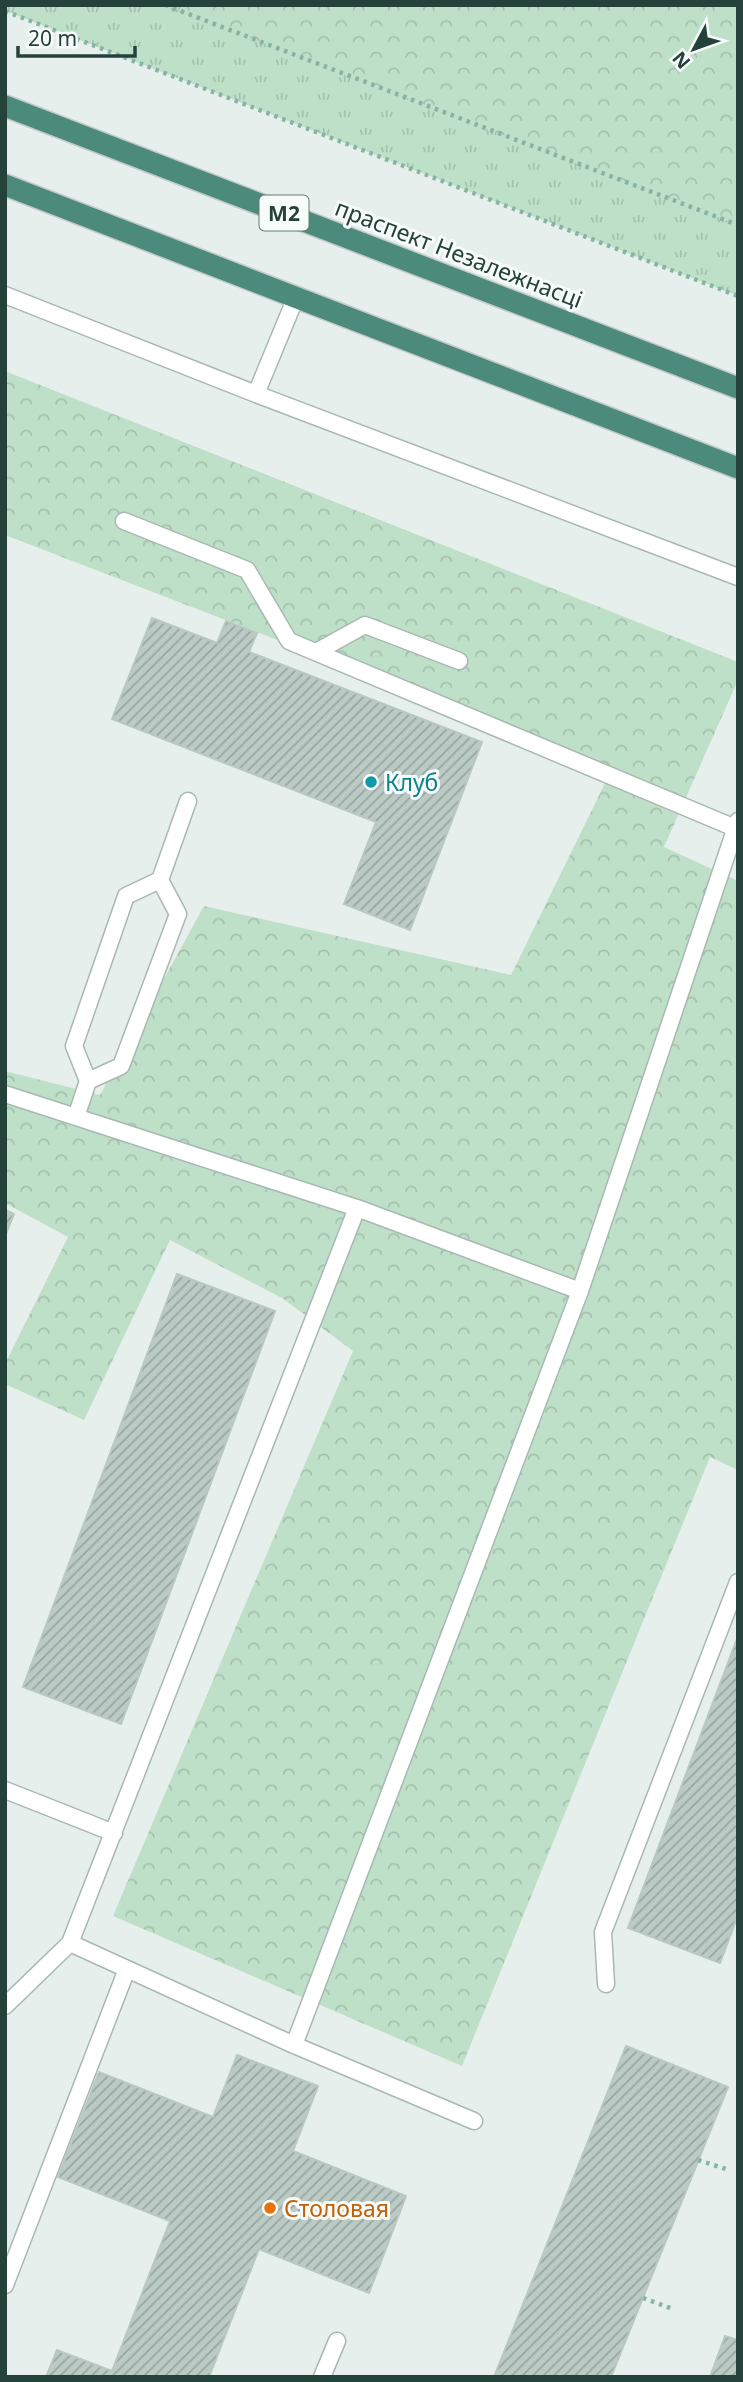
<svg xmlns="http://www.w3.org/2000/svg" width="743" height="2382" font-family="'Noto Sans',sans-serif">
<style>
.grass{fill:url(#grass-tufts)}
.forest{fill:url(#forest-crowns)}
.building{fill:url(#building-hatch);stroke:#b8c9c2;stroke-width:2}
.lines{fill:none;stroke-linecap:round;stroke-linejoin:round}
.service-casing{stroke:#a8b8b2;stroke-width:19}
.trunk-casing{stroke:#c2cac8;stroke-width:24}
.path{stroke:#86b3a5;stroke-width:4.5;stroke-dasharray:3.5 5;stroke-linecap:butt}
.service{stroke:#fff;stroke-width:16}
.trunk{stroke:#4c8a7c;stroke-width:21}
.culture-dot{fill:#0f9aa8;stroke:#f7fbf9;stroke-width:2.5}
.food-dot{fill:#e8710a;stroke:#f7fbf9;stroke-width:2.5}
.labels{text-anchor:middle;dominant-baseline:central;stroke-width:6;stroke-linejoin:round;paint-order:stroke}
.shield{fill:#f7fbf9;stroke:#637a73;stroke-width:2}
.shield-label{font-size:21px;font-weight:bold;fill:#24423a}
.street-label{font-size:23px;fill:#24423a;stroke:#f7fbf9}
.culture-label{font-size:23px;fill:#0d838f;stroke:#f7fbf9;text-anchor:start}
.food-label{font-size:23px;fill:#c56008;stroke:#f7fbf9;text-anchor:start}
</style>
<defs>
<pattern id="grass-tufts" width="24" height="20" patternUnits="userSpaceOnUse" patternTransform="scale(1.75)"><rect width="24" height="20" fill="#bfe0c8"/><path d="M3 7l-1-3M5 7V3M7 7l1-3M15 17l-1-3M17 17v-4M19 17l1-3" fill="none" stroke="#a4c1ad"/></pattern>
<pattern id="forest-crowns" width="20" height="18" patternUnits="userSpaceOnUse" patternTransform="scale(1.75)"><rect width="20" height="18" fill="#bfe0c8"/><path d="M2 6a3 3 0 1 1 6 0M12 15a3 3 0 1 1 6 0" fill="none" stroke="#a4c1ad"/></pattern>
<pattern id="building-hatch" width="6" height="6" patternUnits="userSpaceOnUse" patternTransform="scale(1.75)"><rect width="6" height="6" fill="#bbcac4"/><path d="M-1 1l2-2M0 6l6-6M5 7l2-2" fill="none" stroke="#98a6a0"/></pattern>
</defs>
<rect width="100%" height="100%" fill="#e6efeb"/>
<path class="grass" d="M5,5H174L738,220V296L5,11Z"/>
<path class="forest" d="M165,5H738V225Z
M5,371L738,662V680L664,847L738,881V1470L710,1457L462,2066L113,1916L353,1351L282,1298L170,1240L84,1420L5,1384V1364L68,1237L5,1203V1071L100,1095L204,906L511,975L612,769L5,535Z"/>
<path class="building" d="M152,618L217,643L226,621L257,633L249,652L482,742L410,930L344,904L376,822L112,719Z
M5,1210L14,1214L5,1236Z
M177,1274L275,1311L121,1724L23,1687Z
M738,1636V1915L720,1963L628,1928Z
M626,2046L728,2087L611,2377H494Z
M237,2055L318,2086L293,2151L406,2196L369,2293L259,2249L209,2377H46L57,2350L112,2371L170,2221L58,2177L99,2072L213,2117Z
M725,2336L738,2340V2377H710Z"/>
<g class="lines">
<defs>
<path id="service" d="M5,295L256,394L738,577
M256,394L296,297
M124,521L247,570L289,641L735,828
M316,652L365,625L459,661
M88,1081L121,1066L178,914L160,880
M5,1094L357,1208L580,1291
M76,1117L88,1081L74,1046L126,896L160,880L188,801
M5,1790L114,1833
M70,1943L294,2045L474,2121
M606,1984L603,1932L738,1582
M5,2006L70,1943L357,1208
M294,2045L580,1291L738,821
M5,2285L127,1969
M322,2377L337,2341"/>
<path id="trunk" d="M5,106L738,388
M5,185L738,468"/>
</defs>
<use href="#service" class="service-casing"/>
<use href="#trunk" class="trunk-casing"/>
<path class="path" d="M165,5L738,225
M5,11L738,296
M698,2160L729,2170
M643,2298L673,2309"/>
<use href="#service" class="service"/>
<use href="#trunk" class="trunk"/>
</g>
<circle class="culture-dot" cx="371" cy="782" r="7"/>
<circle class="food-dot" cx="270" cy="2208" r="7"/>
<g class="labels">
<rect class="shield" x="259.5" y="195.5" width="49" height="35" rx="5"/>
<g class="shield-label">
<text x="284" y="213">М2</text>
</g>
<g class="street-label">
<text transform="translate(459 253) rotate(21)">праспект Незалежнасці</text>
</g>
<g class="culture-label">
<text x="385" y="782">Клуб</text>
</g>
<g class="food-label">
<text x="284" y="2208">Столовая</text>
</g>
</g>
<rect width="743" height="2382" fill="none" stroke="#24423a" stroke-width="14"/>
<g transform="translate(694 49) rotate(229)" stroke="#f7fbf9" stroke-width="5" paint-order="stroke">
<path d="M0-5L12 26L0 18L-12 26Z" fill="#24423a"/>
<text y="-10" font-size="19" font-weight="bold" text-anchor="middle" fill="#24423a">N</text>
</g>
<path d="M18 46v10h117v-10" fill="none" stroke="#24423a" stroke-width="3.5"/>
<text x="28" y="46" font-size="21" fill="#24423a" stroke="#f7fbf9" stroke-width="5" paint-order="stroke">20 m</text>
</svg>
